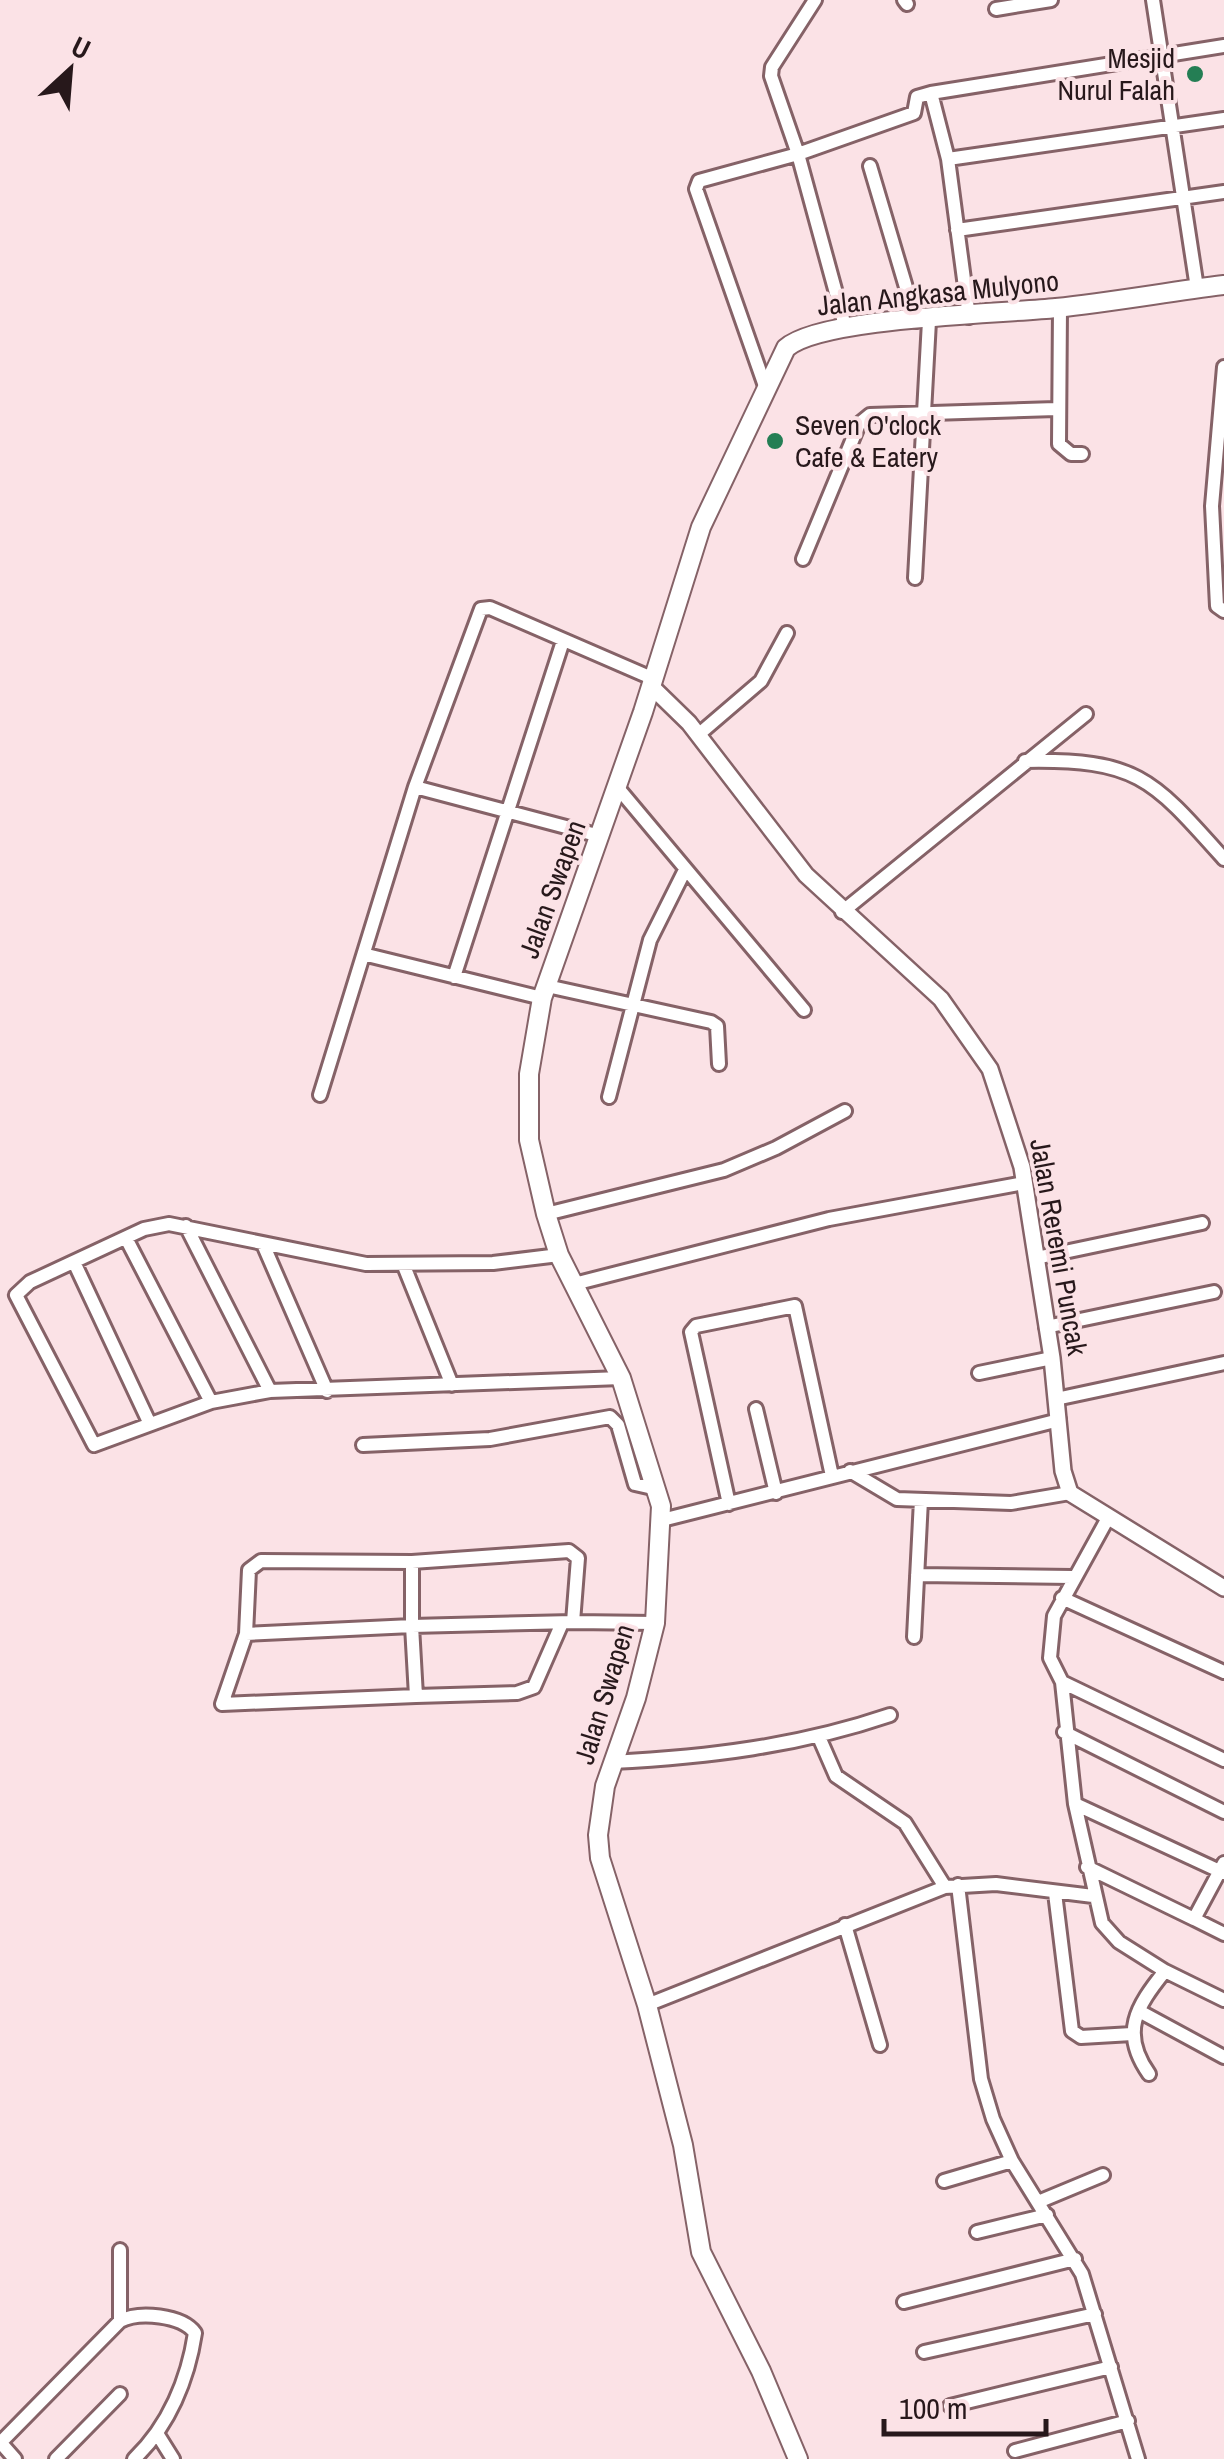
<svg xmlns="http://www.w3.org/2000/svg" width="1224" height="2459" font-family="'Archivo Narrow',sans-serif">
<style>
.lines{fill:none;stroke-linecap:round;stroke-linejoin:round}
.minor-casing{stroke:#856267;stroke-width:18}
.tertiary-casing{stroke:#856267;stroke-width:20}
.secondary-casing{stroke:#856267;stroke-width:22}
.minor{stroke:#fff;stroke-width:12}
.tertiary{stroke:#fff;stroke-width:15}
.secondary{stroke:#fff;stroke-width:18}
.poi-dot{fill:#247e54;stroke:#fbe2e6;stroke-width:4}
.labels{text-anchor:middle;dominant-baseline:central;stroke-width:8;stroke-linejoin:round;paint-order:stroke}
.poi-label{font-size:28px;fill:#27181b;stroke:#fbe2e6;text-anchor:end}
.street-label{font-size:28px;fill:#27181b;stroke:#fbe2e6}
</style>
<rect width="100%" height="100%" fill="#fbe2e6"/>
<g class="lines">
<defs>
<path id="minor" d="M815,0L772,67L771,76L798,154L845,326
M904,0L907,4
M1153,0L1197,288
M996,9L1051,0
M931,93L948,159L969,317
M948,159L1224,119
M870,166L916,321
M957,230L1224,192
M1060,308L1059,444L1071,454H1082
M1224,367L1212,506L1217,606L1224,611
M765,386L696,189L699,181L798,154L914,113L917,97L931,93L1224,46
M803,559L859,424L870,415L1056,409
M915,578L929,321
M698,735L761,681L787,633
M1025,761C1137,759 1152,778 1224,859
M415,787L600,836
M618,788L804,1010
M842,912L1086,714
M367,955L542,998
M454,977L563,641
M547,986L711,1022L717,1026L719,1064
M320,1095L415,787L481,609L490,608L654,679
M609,1097L650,940L685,870
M546,1214L724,1170L776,1148L845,1111
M186,1226L270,1391
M127,1240L211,1402
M263,1244L327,1391
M559,1255L493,1263L366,1264L169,1224L144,1229L30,1282L16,1295L94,1445L211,1402L270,1391L621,1378
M1036,1258L1202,1223
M74,1262L149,1422
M404,1266L452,1385
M574,1284L829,1219L1024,1183
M1046,1327L1214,1292
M979,1373L1052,1358
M1056,1399L1224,1363
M756,1409L776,1493
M363,1445L490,1439L610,1417L618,1425L635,1484L657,1489
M850,1471L897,1499L1011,1503L1070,1493
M729,1504L691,1332L696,1326L795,1306L832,1476
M1108,1518L1054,1616L1050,1658L1062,1682L1075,1804L1102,1923L1119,1942L1165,1971C1136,2007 1120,2033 1149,2074
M662,1520L1059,1420
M412,1562V1626L573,1622L578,1558L569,1551L412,1562L261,1561L249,1570L246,1634L412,1626L416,1696L517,1693L534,1687L562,1623
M917,1575L1072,1577
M1062,1598L1224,1672
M573,1622L655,1623
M246,1634L222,1704L416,1696
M914,1637L921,1500
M1062,1682L1224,1760
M1064,1732L1224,1812
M819,1737L836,1776L905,1823L945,1887
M612,1762C708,1757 799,1746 890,1715
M1075,1804L1224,1873
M1087,1867L1194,1919L1224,1863
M958,1885L981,2079L993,2119L1012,2161L1082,2274L1138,2459
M1055,1893L1072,2031L1081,2037L1132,2034
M1194,1919L1224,1934
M845,1925L880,2045
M1165,1971L1224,2000
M647,2005L945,1887L996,1884L1093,1896
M1139,2011L1224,2057
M944,2181L1012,2161
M1038,2202L1103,2175
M977,2232L1047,2215
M904,2302L1075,2259
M120,2321C139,2311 182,2315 195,2333C188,2379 169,2426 134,2459
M924,2352L1095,2314
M950,2406L1111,2367
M158,2435L173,2459
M0,2442L15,2459
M0,2443L120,2321V2250
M1015,2451L1128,2421
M56,2459L120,2394"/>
<path id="tertiary" d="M651,686L689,723L806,875L941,999L990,1069L1022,1167L1052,1358L1063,1471L1070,1493L1224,1588"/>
<path id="secondary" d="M798,2459L761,2371L701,2252L683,2145L647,2005L600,1858L598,1835L605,1786L636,1698L655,1623L661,1506L621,1378L559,1255L546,1214L529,1140V1074L542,998L643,712L701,527L786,348C821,317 1000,314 1056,308C1112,302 1168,292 1224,285"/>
</defs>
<use href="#minor" class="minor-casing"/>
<use href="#tertiary" class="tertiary-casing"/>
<use href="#secondary" class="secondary-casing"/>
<use href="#minor" class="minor"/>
<use href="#tertiary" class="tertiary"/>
<use href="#secondary" class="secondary"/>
</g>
<g class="poi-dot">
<circle cx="1195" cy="74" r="10"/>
<circle cx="775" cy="441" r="10"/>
</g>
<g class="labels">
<g class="poi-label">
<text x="1175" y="58">Mesjid<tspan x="1175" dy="32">Nurul Falah</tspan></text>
<text x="795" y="425" text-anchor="start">Seven O'clock<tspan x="795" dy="32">Cafe &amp; Eatery</tspan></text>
</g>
<g class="street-label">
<text transform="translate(938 293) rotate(-6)">Jalan Angkasa Mulyono</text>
<text transform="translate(552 889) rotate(-70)">Jalan Swapen</text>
<text transform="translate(1059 1247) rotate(80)">Jalan Reremi Puncak</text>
<text transform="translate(604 1694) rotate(-73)">Jalan Swapen</text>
</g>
</g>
<g transform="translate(70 70) rotate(26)" stroke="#fbe2e6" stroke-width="8" paint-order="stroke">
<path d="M0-8L18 38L0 25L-18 38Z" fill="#27181b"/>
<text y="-15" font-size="28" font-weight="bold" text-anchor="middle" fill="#27181b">U</text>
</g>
<path d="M884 2419v15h162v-15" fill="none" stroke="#27181b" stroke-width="5"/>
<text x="899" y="2419" font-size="30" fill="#27181b" stroke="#fbe2e6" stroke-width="8" paint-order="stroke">100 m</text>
</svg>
